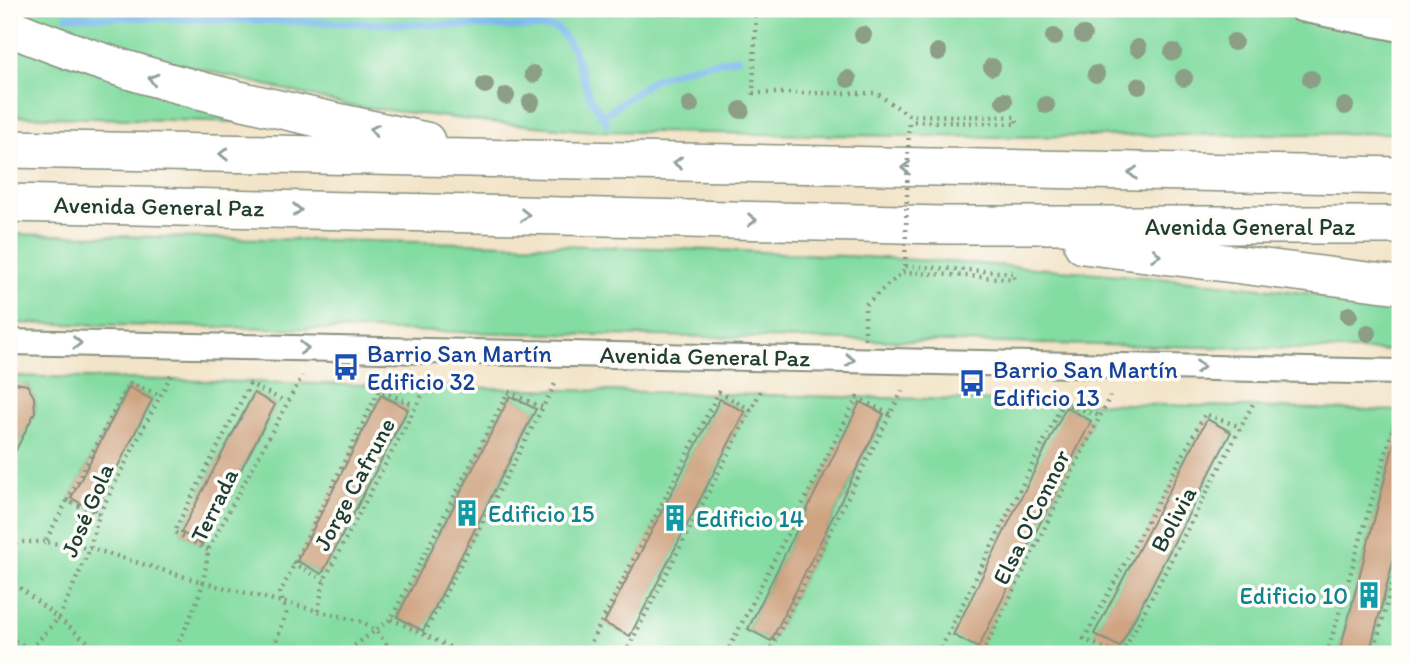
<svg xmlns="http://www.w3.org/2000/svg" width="1409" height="663" font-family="Itim,sans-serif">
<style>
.green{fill:#83dca1;stroke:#518c6a;stroke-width:2;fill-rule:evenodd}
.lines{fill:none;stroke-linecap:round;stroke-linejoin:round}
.stream{stroke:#7bb8ee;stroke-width:7}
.building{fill:#cfa482}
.minor-casing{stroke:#88907e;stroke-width:28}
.highway-casing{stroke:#88907e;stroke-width:40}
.path{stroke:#88907e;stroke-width:4.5;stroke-dasharray:2 5;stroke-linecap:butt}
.minor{stroke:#fff;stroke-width:24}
.highway{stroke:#fff;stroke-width:37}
.path-bridge{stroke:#88907e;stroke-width:4.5;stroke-dasharray:2 5;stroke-linecap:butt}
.tree{fill:#8c9e85}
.oneway{stroke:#8f9e9a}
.labels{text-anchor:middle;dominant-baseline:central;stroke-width:7;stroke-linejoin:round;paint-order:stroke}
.street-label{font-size:24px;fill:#1f3d34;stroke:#fdfcf7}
.transit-label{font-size:24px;fill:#164399;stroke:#fdfcf7;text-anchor:start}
.culture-label{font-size:24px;fill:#0d838f;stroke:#fdfcf7;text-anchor:start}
</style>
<rect width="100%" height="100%" fill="#fdfcf7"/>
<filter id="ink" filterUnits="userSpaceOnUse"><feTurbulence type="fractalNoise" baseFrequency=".0143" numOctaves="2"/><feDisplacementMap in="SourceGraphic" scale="14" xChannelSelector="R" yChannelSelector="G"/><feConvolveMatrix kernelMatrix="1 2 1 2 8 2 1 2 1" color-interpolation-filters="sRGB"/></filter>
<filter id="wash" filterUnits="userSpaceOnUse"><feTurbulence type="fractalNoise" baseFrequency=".00686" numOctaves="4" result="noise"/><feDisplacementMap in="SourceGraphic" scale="28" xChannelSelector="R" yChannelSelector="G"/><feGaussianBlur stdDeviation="1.57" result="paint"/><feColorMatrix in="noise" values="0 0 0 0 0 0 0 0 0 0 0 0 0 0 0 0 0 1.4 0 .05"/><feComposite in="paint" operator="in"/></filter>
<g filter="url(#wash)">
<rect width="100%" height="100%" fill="#f2e4c8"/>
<path class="green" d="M12,9H998L1285,15L1400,37V133L1000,137L820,135L593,131L488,122L351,106L123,50Z
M9,43L246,116L247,122L9,116Z
M9,234C364,242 719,242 1073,271C1182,280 1292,289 1400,306V351L9,323Z
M9,376L1400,411V422L1339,654H19L21,649L9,643V464L35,411L34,397L28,385L9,386ZM128,387L152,400L94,510L71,498ZM254,393L275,405L202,544L181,532ZM382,395L408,409L321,574L298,561ZM510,396L536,410L423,630L397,617ZM720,399L745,412L629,636L605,623ZM860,403L884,415L771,641L748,629ZM1067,408L1091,421L978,647L954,635ZM1207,420L1231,432L1120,647L1095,633Z
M1400,535V654H1369Z"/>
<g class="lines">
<path class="stream" d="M67,16L557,28L573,49L589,96L607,124
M603,116L654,79L694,66L738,58"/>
</g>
<g id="blocks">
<path class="building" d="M9,382L27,385L34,397L35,412L9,464Z
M129,387L152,400L95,511L71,498Z
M254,393L275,405L202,544L181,532Z
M381,395L408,409L322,574L297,561Z
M510,396L536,409L423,631L397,617Z
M720,399L745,412L630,636L604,623Z
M860,402L884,414L771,641L748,629Z
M1066,407L1091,421L978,648L953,635Z
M1207,419L1231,432L1120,647L1094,634Z
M1394,444L1400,445V535L1369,654H1339Z"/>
</g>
</g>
<g filter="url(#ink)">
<use href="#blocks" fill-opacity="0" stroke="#88907e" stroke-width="2"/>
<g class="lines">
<defs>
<path id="minor" d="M1301,9L1400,29
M9,342L1400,372"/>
<path id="highway" d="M9,27C143,84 285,111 426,141
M9,149L1400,176
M9,203L943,225H1400
M1083,245L1400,285"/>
</defs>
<use href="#minor" class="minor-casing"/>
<use href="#highway" class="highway-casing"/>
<path class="path" d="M756,9L753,93H876L909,115L1016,117L1017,124L909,121
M865,339V305L903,272L1014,279V273L905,266
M67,501L45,542L90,548L205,583L363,622L375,630L395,654
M99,514L67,501L129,383L160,395
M9,546L19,542H45
M208,550L174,532L250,384L286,402
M292,563L324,580
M9,579L103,654
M318,611L324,580L431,378
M391,619L465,654
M424,634L556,382
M9,637L29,649
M26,654L59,618L90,548L99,514L172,373
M173,654C191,616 204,594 208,550L302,376
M272,654L286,613L280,593L379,390L415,405
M343,654L391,619L508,392L544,408
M585,654L719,392L751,410L763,387
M625,654L751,410
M726,654L857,398L890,414
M768,654L902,391
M938,654L1063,403L1100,416
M982,654L1110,396
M1116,654L1084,639L1205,414L1241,427
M1122,654L1255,400
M1327,654L1397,414H1400
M1373,654L1400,556"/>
<use href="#minor" class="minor"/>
<use href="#highway" class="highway"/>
<path class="path-bridge" d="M905,266L909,121"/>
</g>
<g class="tree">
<circle cx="863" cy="35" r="9"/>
<circle cx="1083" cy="35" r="9"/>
<circle cx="1054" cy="37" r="9"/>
<circle cx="1234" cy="42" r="9"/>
<circle cx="1138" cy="48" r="9"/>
<circle cx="938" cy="52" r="9"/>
<circle cx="1173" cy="52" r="9"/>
<circle cx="992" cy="67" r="9"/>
<circle cx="533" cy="74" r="9"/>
<circle cx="1096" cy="74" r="9"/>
<circle cx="1184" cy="78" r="9"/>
<circle cx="848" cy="79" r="9"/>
<circle cx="1311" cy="79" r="9"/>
<circle cx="485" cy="85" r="9"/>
<circle cx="1139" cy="86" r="9"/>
<circle cx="506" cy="96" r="9"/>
<circle cx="1004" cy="101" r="9"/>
<circle cx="531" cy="102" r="9"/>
<circle cx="690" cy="105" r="9"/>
<circle cx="1046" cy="105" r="9"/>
<circle cx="1345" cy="106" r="9"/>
<circle cx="741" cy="110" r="9"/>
<circle cx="1349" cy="315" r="9"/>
<circle cx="1368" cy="333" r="9"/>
</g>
<defs><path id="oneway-chevron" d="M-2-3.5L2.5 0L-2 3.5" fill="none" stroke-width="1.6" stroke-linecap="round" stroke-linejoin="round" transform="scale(1.75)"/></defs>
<g class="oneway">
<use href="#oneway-chevron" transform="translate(153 79) rotate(-164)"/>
<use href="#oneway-chevron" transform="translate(374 130) rotate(-168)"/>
<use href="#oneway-chevron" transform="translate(224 154) rotate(-179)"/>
<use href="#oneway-chevron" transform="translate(678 163) rotate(-179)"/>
<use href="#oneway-chevron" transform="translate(906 168) rotate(-179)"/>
<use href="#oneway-chevron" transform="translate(1133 173) rotate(-179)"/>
<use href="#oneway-chevron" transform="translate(297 210) rotate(1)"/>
<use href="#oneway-chevron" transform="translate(525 215) rotate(1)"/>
<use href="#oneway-chevron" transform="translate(752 220) rotate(1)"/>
<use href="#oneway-chevron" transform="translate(1156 255) rotate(8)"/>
<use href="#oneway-chevron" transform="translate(77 343) rotate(1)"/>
<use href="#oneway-chevron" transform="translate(304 348) rotate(1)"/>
<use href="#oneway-chevron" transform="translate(850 360) rotate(1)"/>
<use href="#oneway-chevron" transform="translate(1200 367) rotate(1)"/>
</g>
</g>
<defs>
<symbol id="bus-bare" viewBox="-9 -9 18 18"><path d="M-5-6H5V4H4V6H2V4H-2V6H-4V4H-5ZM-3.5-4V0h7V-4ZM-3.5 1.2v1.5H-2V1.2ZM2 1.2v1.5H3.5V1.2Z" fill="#1a4fb4" stroke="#fdfcf7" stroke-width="2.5" paint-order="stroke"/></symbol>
<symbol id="building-bare" viewBox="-9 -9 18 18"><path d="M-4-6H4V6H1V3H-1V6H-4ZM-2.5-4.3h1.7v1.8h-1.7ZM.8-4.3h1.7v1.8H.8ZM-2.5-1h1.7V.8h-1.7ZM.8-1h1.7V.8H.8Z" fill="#0f9aa8" stroke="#fdfcf7" stroke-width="2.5" paint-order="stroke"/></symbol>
</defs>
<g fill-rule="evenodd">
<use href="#bus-bare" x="327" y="348" width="38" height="38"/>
<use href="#bus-bare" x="953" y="364" width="38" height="38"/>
<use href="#building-bare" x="448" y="494" width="38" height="38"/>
<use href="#building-bare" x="656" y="499" width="38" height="38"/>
<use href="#building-bare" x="1350" y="576" width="38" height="38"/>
</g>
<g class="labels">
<g class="street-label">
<text transform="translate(159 206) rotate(1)">Avenida General Paz</text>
<text x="1250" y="226">Avenida General Paz</text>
<text transform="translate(705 356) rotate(1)">Avenida General Paz</text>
<text transform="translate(354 484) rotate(-62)">Jorge Cafrune</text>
<text transform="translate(214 505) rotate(-64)">Terrada</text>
<text transform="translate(87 510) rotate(-67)">José Gola</text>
<text transform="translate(1031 517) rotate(-64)">Elsa O'Connor</text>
<text transform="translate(1173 519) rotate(-62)">Bolivia</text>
</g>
<g class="transit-label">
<text x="367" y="353">Barrio San Martín<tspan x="367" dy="28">Edificio 32</tspan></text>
<text x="993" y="369">Barrio San Martín<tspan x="993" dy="28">Edificio 13</tspan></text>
</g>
<g class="culture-label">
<text x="488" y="513">Edificio 15</text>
<text x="696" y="518">Edificio 14</text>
<text x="1348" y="595" text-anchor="end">Edificio 10</text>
</g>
</g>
<rect width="1409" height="663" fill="none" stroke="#fdfcf7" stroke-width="35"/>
</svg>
